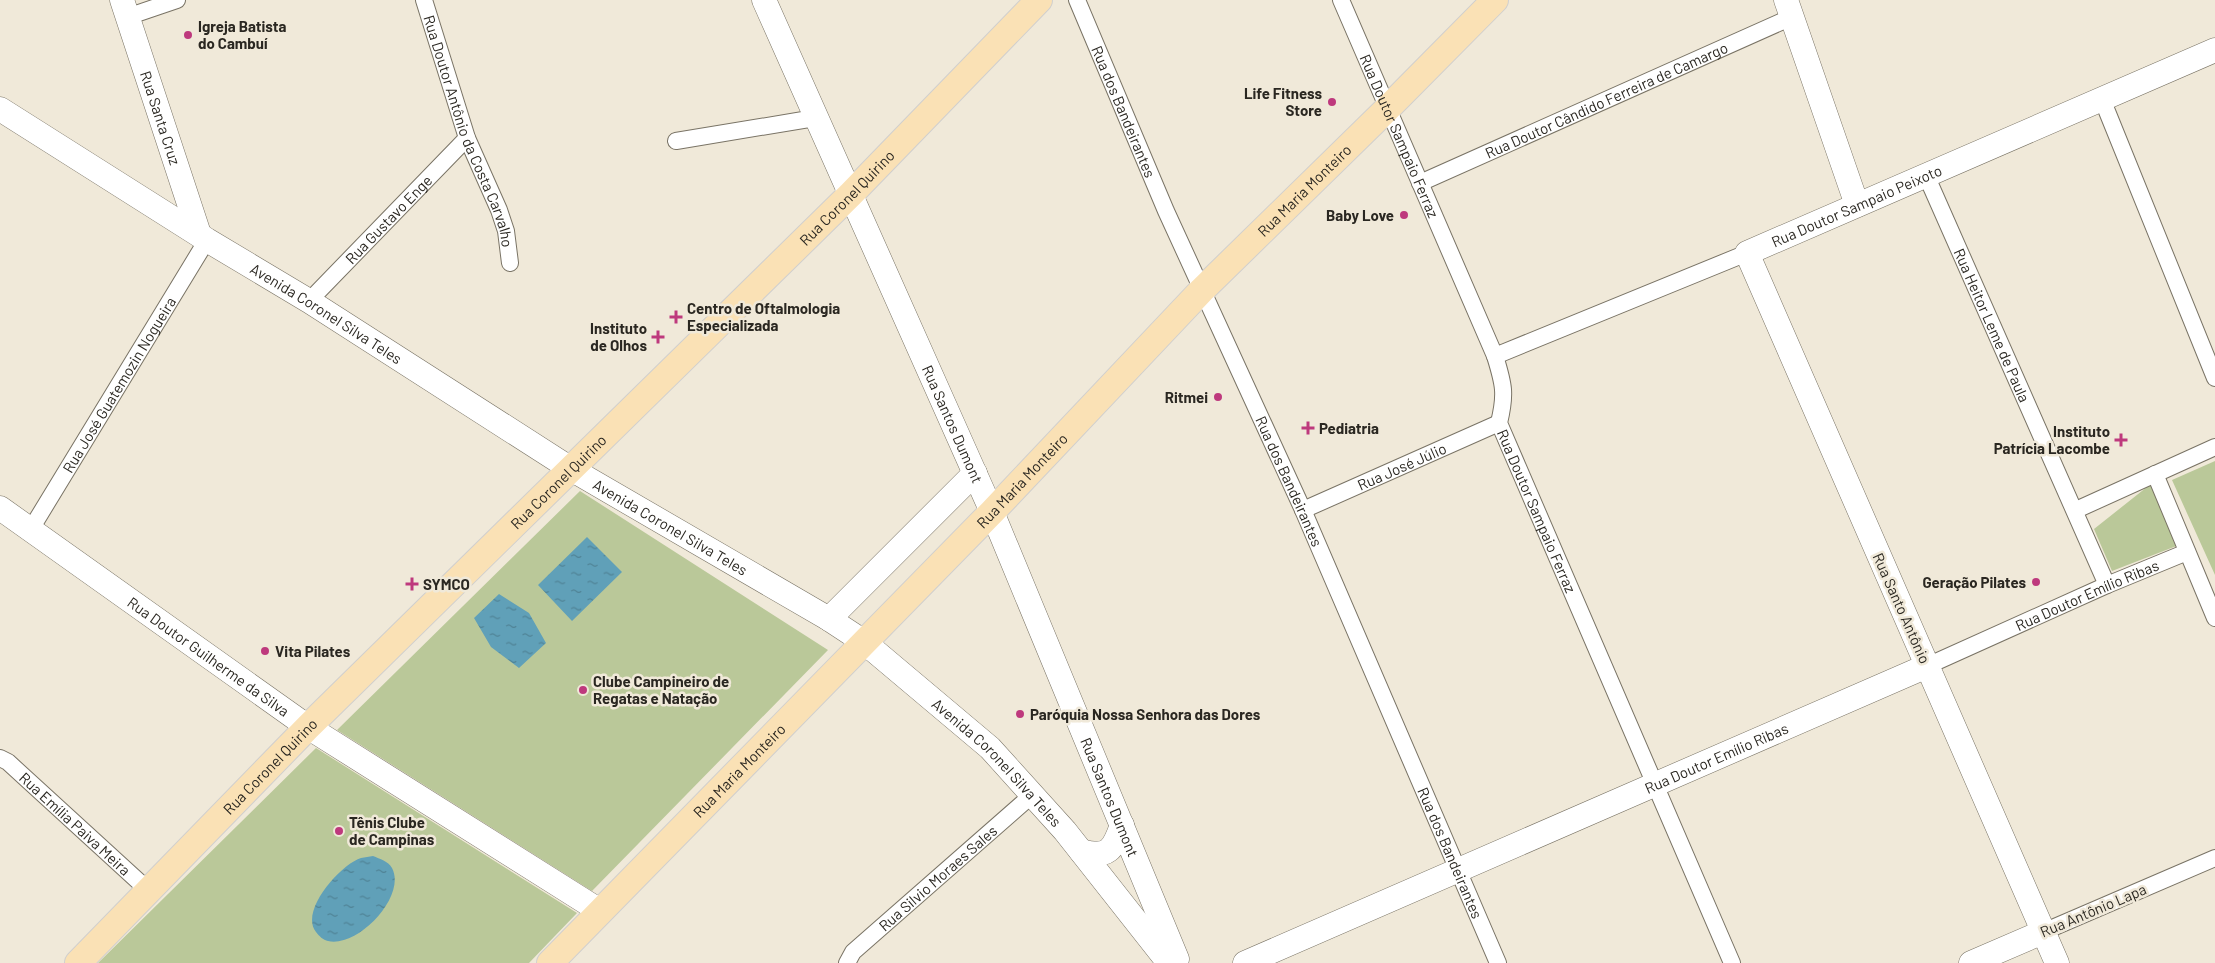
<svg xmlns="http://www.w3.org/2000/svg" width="2215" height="963" font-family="Barlow,sans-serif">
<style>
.green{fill:#bac899}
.water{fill:url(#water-ripples)}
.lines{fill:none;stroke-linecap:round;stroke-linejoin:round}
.street-casing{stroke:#797365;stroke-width:18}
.secondary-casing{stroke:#797365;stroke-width:25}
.primary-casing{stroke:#d0cfce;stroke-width:28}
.street{stroke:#fff;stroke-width:16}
.secondary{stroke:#fff;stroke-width:24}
.primary{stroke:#fae1b5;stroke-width:26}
.poi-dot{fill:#be397d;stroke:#f0e9d9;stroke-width:2}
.labels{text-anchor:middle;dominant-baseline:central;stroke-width:5;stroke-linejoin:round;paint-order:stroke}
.poi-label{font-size:15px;font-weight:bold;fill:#2a2721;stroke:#f0e9d9;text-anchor:start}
.street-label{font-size:15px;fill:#2a2721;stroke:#f0e9d9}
</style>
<defs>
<pattern id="water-ripples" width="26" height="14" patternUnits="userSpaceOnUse" patternTransform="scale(1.25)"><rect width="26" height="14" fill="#60a0b8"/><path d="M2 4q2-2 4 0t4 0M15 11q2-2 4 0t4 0" fill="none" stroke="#4f8295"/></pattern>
</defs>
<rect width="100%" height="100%" fill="#f0e9d9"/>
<path class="green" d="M2215,461V575L2172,480Z
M2152,483L2179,545L2112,571L2094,529Z
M580,491L828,650L592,891L337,730Z
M316,748L577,913L529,963H98Z"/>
<path class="water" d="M587,537L622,572L572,621L538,585Z
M499,594L529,613L546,643L519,668L491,647L474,618Z
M373,856C380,859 388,861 392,868C407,896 358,948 328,941C323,940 319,936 316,932C299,911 341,864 361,858C365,857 369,857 373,856Z"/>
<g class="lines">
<defs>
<g id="street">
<path id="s1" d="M424,0L467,138L499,210L506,231L510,263"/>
<path id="s2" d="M1077,0L1166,211L1303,510L1498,963"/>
<path id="s3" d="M1341,0L1495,356C1504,385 1506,394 1499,423L1732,963"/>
<path d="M127,17L177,0"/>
<path d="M2102,99L2215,378"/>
<path d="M676,141L815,118"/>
<path id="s4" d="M1926,175L2107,585"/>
<path id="s5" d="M1420,183L1792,17"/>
<path id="s6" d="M309,301L467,138"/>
<path d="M1495,356L1747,253"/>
<path d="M2155,474L2215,618"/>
<path id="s7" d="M1303,510L1499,423"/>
<path d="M2076,510L2215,447"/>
<path id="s8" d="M31,529L207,240"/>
<path id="s9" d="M1927,666L2107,585L2187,552"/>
<path id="s10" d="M0,758L8,762L149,891"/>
<path d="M2043,932L2215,858"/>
<path id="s11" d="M847,963L853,952L1032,795"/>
</g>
<g id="secondary">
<path id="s12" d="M122,0L199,234"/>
<path id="s13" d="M764,0L992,512L1177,959"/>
<path d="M1786,0L1857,205"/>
<path id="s14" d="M0,109L207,240L309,301L571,469L829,619L864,642L990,748L1065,831L1169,963"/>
<path id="s15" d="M0,508L308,727L600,911"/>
<path d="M829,619L975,473"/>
<path d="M1081,851C1108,858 1113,851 1122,825"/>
<path id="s16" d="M1245,963L1927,666"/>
<path d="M1971,963L2043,932"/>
<path id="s17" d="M2057,963L1747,253L2215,50"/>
</g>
<g id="primary">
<path id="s18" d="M78,963L308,727L850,195L1039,0"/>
<path id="s19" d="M550,963L992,512L1202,290L1387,109L1495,0"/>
</g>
</defs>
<use href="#street" class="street-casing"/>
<use href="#secondary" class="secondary-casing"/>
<use href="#primary" class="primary-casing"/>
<use href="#street" class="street"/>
<use href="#secondary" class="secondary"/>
<use href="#primary" class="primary"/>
</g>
<g class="poi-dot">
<circle cx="188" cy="35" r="5"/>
<circle cx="1332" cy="102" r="5"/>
<circle cx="1404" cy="215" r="5"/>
<path d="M673.5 309.5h5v5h5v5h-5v5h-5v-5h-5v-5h5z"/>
<path d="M655.5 329.5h5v5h5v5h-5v5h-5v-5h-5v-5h5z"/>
<circle cx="1218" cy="397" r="5"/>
<path d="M1305.5 420.5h5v5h5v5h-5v5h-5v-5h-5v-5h5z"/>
<path d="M2118.5 432.5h5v5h5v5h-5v5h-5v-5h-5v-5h5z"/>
<circle cx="2036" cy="582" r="5"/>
<path d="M409.5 576.5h5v5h5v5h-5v5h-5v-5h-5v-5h5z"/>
<circle cx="265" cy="651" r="5"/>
<circle cx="583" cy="690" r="5"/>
<circle cx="1020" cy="714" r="5"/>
<circle cx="339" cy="831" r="5"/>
</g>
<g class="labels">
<g class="poi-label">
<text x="198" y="26">Igreja Batista<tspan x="198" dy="17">do Cambuí</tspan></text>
<text x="1322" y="93" text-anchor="end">Life Fitness<tspan x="1322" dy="17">Store</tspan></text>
<text x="1394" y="215" text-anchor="end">Baby Love</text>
<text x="687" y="308">Centro de Oftalmologia<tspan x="687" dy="17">Especializada</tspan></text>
<text x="647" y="328" text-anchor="end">Instituto<tspan x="647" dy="17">de Olhos</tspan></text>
<text x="1208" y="397" text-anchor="end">Ritmei</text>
<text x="1319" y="428">Pediatria</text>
<text x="2110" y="431" text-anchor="end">Instituto<tspan x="2110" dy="17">Patrícia Lacombe</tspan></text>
<text x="2026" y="582" text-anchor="end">Geração Pilates</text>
<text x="423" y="584">SYMCO</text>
<text x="275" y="651">Vita Pilates</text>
<text x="593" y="681">Clube Campineiro de<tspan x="593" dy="17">Regatas e Natação</tspan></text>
<text x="1030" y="714">Paróquia Nossa Senhora das Dores</text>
<text x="349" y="822">Tênis Clube<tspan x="349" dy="17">de Campinas</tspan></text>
</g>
<g class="street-label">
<text stroke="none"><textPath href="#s5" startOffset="204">Rua Doutor Cândido Ferreira de Camargo</textPath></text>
<text stroke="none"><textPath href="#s2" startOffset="121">Rua dos Bandeirantes</textPath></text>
<text stroke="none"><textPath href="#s12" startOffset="124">Rua Santa Cruz</textPath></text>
<text stroke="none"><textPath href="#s1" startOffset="139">Rua Doutor Antônio da Costa Carvalho</textPath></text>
<text stroke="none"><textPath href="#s3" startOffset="148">Rua Doutor Sampaio Ferraz</textPath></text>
<text stroke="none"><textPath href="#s19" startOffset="1080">Rua Maria Monteiro</textPath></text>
<text stroke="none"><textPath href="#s18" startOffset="1085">Rua Coronel Quirino</textPath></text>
<text stroke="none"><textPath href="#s17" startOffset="894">Rua Doutor Sampaio Peixoto</textPath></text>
<text stroke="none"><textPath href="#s6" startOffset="114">Rua Gustavo Enge</textPath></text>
<text stroke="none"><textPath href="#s14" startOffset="385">Avenida Coronel Silva Teles</textPath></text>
<text stroke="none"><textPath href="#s4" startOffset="164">Rua Heitor Leme de Paula</textPath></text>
<text stroke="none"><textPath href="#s8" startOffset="169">Rua José Guatemozin Nogueira</textPath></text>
<text stroke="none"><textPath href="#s13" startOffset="464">Rua Santos Dumont</textPath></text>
<text stroke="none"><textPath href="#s7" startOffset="108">Rua José Júlio</textPath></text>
<text stroke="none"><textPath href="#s18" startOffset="680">Rua Coronel Quirino</textPath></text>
<text stroke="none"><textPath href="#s19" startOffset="675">Rua Maria Monteiro</textPath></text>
<text stroke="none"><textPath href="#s2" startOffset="526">Rua dos Bandeirantes</textPath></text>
<text stroke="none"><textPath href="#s3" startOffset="552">Rua Doutor Sampaio Ferraz</textPath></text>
<text stroke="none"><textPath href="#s14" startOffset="790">Avenida Coronel Silva Teles</textPath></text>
<text stroke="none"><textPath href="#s9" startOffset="175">Rua Doutor Emílio Ribas</textPath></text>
<text transform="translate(1902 608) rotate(66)">Rua Santo Antônio</text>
<text stroke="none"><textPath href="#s15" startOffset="256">Rua Doutor Guilherme da Silva</textPath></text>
<text stroke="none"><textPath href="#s16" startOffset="514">Rua Doutor Emílio Ribas</textPath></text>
<text stroke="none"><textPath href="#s14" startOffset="1195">Avenida Coronel Silva Teles</textPath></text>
<text stroke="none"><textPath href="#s18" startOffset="275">Rua Coronel Quirino</textPath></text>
<text stroke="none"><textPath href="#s19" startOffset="270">Rua Maria Monteiro</textPath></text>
<text stroke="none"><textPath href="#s13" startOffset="869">Rua Santos Dumont</textPath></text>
<text stroke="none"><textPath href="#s10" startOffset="100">Rua Emília Paiva Meira</textPath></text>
<text stroke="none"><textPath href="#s2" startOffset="931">Rua dos Bandeirantes</textPath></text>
<text stroke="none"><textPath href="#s11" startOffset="125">Rua Silvio Moraes Sales</textPath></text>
<text transform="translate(2093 910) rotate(-23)">Rua Antônio Lapa</text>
</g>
</g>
</svg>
